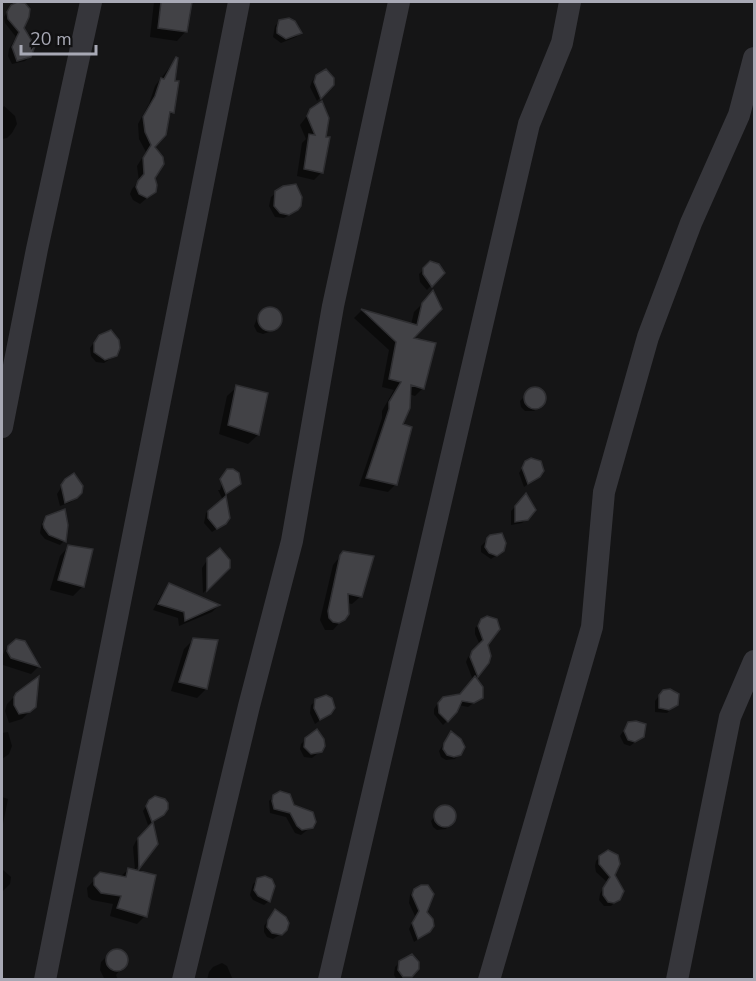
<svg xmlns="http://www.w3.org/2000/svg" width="756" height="981" font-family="'Nunito Sans',sans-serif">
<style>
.shadow{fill:#0007}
.building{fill:#424246;stroke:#2f2f32;stroke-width:1.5}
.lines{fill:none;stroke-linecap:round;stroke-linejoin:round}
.street{stroke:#36363b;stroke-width:22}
</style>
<rect width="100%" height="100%" fill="#151516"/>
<path class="shadow" d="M13,2H23L28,10L22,28L30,56L25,61L12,64L8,56L9,49L16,37L5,23L4,17Z
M154,2H189L190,4L186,31L177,41L150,37Z
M279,22L300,33L296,37L281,43L273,37L275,26Z
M176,59L173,112L168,117L153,147V178L155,191L140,204L133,200L130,194L132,189L139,181L137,166L146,152L139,139L138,124L149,104L155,86Z
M317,76L333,84L317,101L310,87L312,81Z
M4,106L15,116L17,124L12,133L7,138L2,139V109Z
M311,111L322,172L314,180L297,176L302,143L306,139L300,125Z
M276,193L297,210L284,218L275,217L269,206L271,197Z
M431,263L443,272L427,290L420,282L419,274Z
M433,293L411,339L423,388L415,396L409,394L401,425L396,484L388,492L359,486L382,418V411L394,390L382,387L389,350L354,318L361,311L411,325L414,312Z
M270,309L279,314L280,320L272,331L263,334L257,332L254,326L258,316L263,311Z
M95,341L113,357L104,363L96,362L91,356L90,348Z
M237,387L266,394L258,435L248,444L219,434L227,396Z
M532,389H539L543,393V402L534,411H525L521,407L520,401Z
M526,462L539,476L524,487L519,473Z
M225,474L240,484L224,496L229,514L222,525L212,532L204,523L206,513L223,500L218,490H220Z
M66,480L76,497L71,502L60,506L57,494Z
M526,496L527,519L522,523L511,525V511Z
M47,518L64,541L60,545L45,539L40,533L42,522Z
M491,536L503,551L491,559L481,552V546Z
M69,546L83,586L73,596L50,590L60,556Z
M343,553L361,596L352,604L347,603L341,621L333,630H325L320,620L333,565Z
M210,556L227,570L203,593L202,568Z
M170,585L218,606L212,612L179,626L178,618L153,610L163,592Z
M484,619L489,659L475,678L479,699L468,707L459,705L456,712L443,725L434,714V709L438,703L460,696L473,680L466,662L468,657L480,645L475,634V628Z
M193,640L216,642L206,689L197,698L171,691L184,649Z
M13,642L24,643L38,667L31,674L3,665L2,662V657L5,650Z
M17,694L32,709L22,719L9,723L5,711L7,704Z
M659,696L677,704L667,713L655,712V701Z
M316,701L330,713L315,724L310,713L311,705Z
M628,724L643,736L630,746L624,744L620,736Z
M8,732L12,746L9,754L2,759V733Z
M451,733L459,754L455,759L446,760L441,757L439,751Z
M306,739L323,749L312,758L304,757L300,749L301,744Z
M274,796L293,806L311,827L301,835L295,833L286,817L270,813L269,801Z
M2,797L8,799L2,829Z
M150,801L163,814L148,825L143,811Z
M447,807L452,810L455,817L446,829L437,830L433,827L431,821L441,808Z
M152,825L157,843L135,870L133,847L136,841Z
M600,857L623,894L611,906H604L599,900L600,894L607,882L596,872L595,866L596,861Z
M2,869L11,877L10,884L2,892Z
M129,869L145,916L137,924L110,916L113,904L92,900L88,897L87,888L100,874L120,877Z
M258,880L269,901L264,905L253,900L250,895L253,884Z
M414,890L426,912L429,932L414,942L409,929L415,916L409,903L410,895Z
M275,911L284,932L273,939L267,937L264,932V926Z
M119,950L124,953L126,962L116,975L118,980H105L100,970L101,962L108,955Z
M400,962L418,966L417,972L410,980H397L394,975L395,967Z
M222,963L227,966L233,980H207L209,972L213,967Z"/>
<path class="building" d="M17,2L25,3L30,9L29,17L24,28L35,46L31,57L17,61L12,47L19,32L8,19L7,12L11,5Z
M161,2H192L187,32L158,28Z
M289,18L295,21L302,33L286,39L277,33V28L279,20Z
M176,57L178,58L175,81H179L174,113L170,112L166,135L155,147L163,157L164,164L155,178L157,185L156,192L147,198L139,194L136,187L138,181L144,174L143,158L151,145L145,132L143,117L155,96L161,78L164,79Z
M326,69L334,78V85L321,99L314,82L316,75Z
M322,101L329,118L326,137H330L323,173L304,169L309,134L315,135L307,116L310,109Z
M296,184L302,197L301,206L298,210L289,215L280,213L274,206L275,191L283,186Z
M430,261L439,264L445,273L432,287L423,274V268Z
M433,290L442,309L414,338L436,343L424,389L411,385L410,408L403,424L412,427L397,485L366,478L389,409V402L401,382L389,379L396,342L361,309L417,325L422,303Z
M258 319a12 12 0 1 1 24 0a12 12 0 1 1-24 0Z
M111,330L119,340L120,348L117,356L105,360L94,352V343L99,335Z
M236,385L268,393L259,435L228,425Z
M524 398a11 11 0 1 1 22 0a11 11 0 1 1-22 0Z
M531,458L541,461L544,471L540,477L528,484L522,468L525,461Z
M227,469H233L239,473L241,484L226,494L220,479Z
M74,473L83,486L82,493L77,498L65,503L61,485L65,479Z
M526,493L536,510L528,520L515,522V506Z
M226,496L230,518L226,524L217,529L208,518V511Z
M65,509L68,525L66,542L49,535L44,528L43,524L46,516Z
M502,533L506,543L504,551L497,556L489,553L485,547L487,538L490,535Z
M68,545L93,549L84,587L58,580Z
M220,548L230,560V568L207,591V558Z
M343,551L374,556L362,597L348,594L349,614L345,620L339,623L333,622L329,618L328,611L340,555Z
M169,583L220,605L185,621L184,612L158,604Z
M487,616L497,619L500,629L488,645L491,656L489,663L478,677L470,657L472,651L483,640L478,626L481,619Z
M193,638L218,640L207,689L179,682Z
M16,639L25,641L40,667L11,658L7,651L8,646Z
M39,676L36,707L30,712L19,714L14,705V697L16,693Z
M475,676L483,687V698L474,703L462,701L457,712L448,722L439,713L438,703L443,697L460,694Z
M670,689L679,694L678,705L669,710L659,708V695L663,690Z
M326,695L332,698L335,708L331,714L320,720L314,708L315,699Z
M636,721L646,724L644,737L635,742L628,740L624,731L628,722Z
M317,729L324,739L325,746L322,752L311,754L304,747L305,738Z
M451,731L461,739L465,747L461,755L454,757L447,755L443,749L444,743Z
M280,791L290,794L294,805L313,812L316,822L313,828L302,830L297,826L290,813L274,809L272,801L273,795Z
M155,796L165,799L168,803V809L164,815L152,822L146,806L149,800Z
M434 816a11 11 0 1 1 22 0a11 11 0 1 1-22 0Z
M153,822L158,844L139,869L138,838Z
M608,850L618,855L620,864L615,875L624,891L620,900L614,903L608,902L603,895V888L610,877L599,864V856Z
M128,868L156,875L147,917L117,908L121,896L101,893L94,885V878L100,872L126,877Z
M265,876L272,879L275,886L270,902L258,896L254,890L257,878Z
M421,885H428L434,894L427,912L433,919L434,926L430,932L418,939L412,923L419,911L412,895L414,889Z
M275,909L286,917L289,923L287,930L282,935L272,933L267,927L268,920Z
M106 960a11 11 0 1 1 22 0a11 11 0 1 1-22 0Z
M412,954L419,962V969L412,977H403L398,970L399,961Z"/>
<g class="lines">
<path class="street" d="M2,427L37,249L91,2
M45,980L239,2
M183,980L249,706L292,541L333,306L399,2
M329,980L529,124L562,43L570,2
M489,980L592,627L604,492L648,337L691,223L739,115L754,58
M677,980L730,717L754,661"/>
</g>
<rect width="756" height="981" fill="none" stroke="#a8a9b5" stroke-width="6"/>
<path d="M21 45v9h75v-9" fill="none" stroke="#a8a9b5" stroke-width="3"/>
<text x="30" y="45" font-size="18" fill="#a8a9b5" stroke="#101011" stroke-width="4.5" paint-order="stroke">20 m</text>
</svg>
